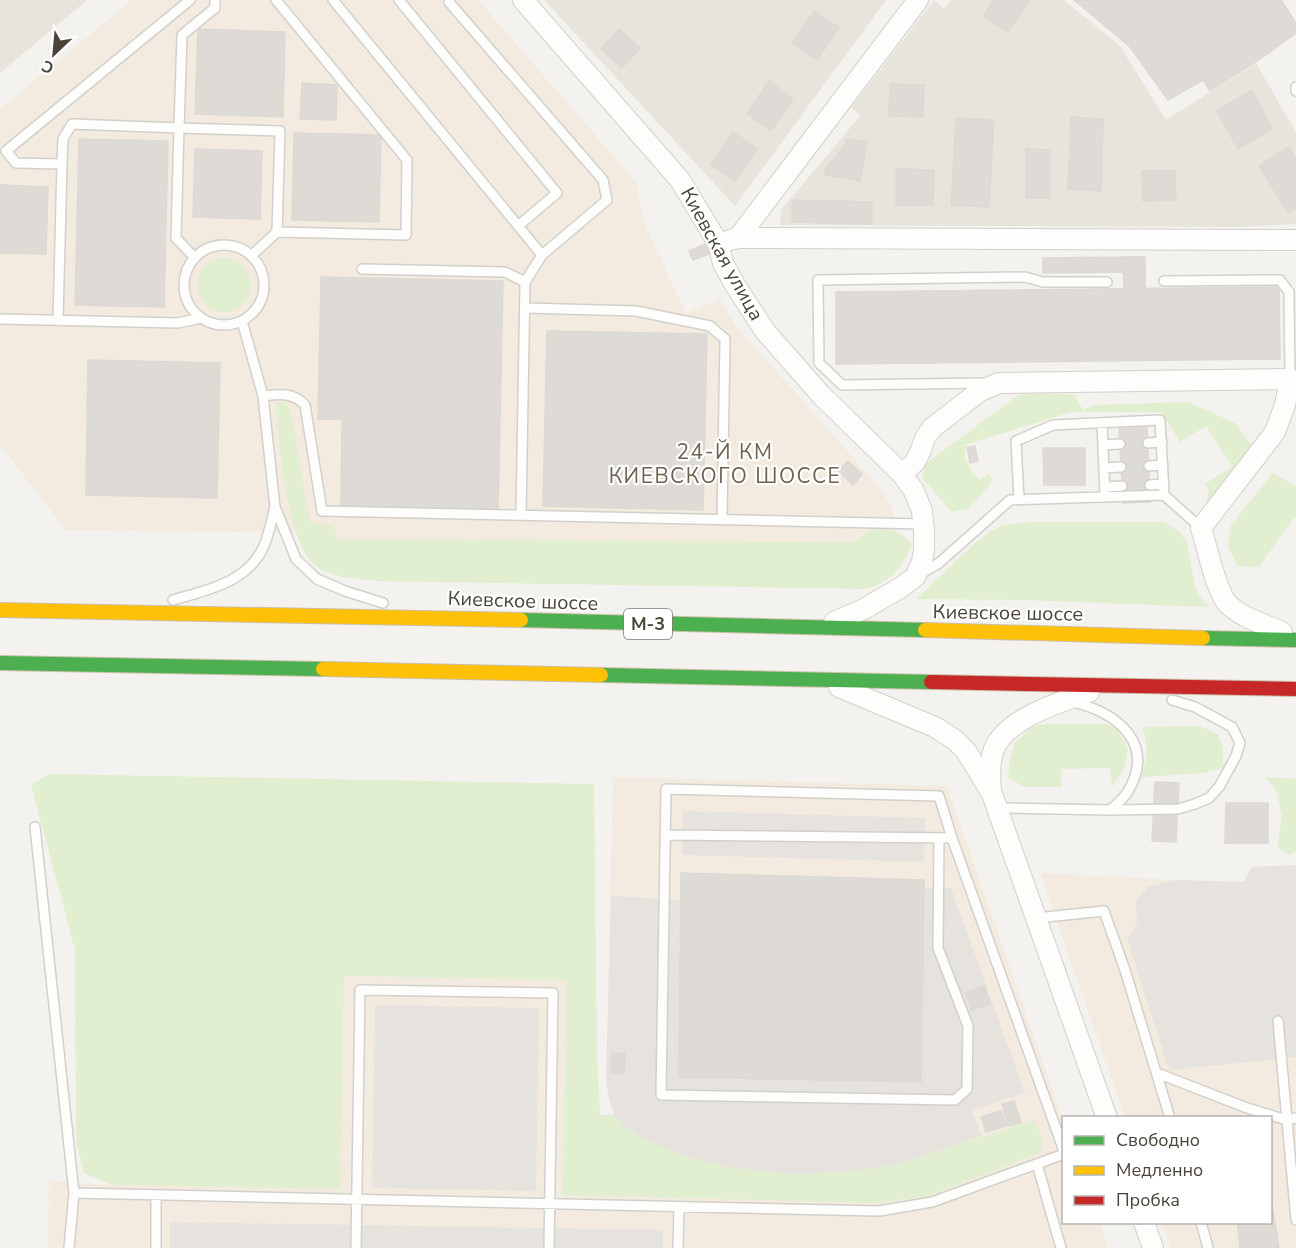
<svg xmlns="http://www.w3.org/2000/svg" width="1296" height="1248" font-family="'Nunito Sans',sans-serif">
<style>
.residential{fill:#e7e4dc}
.commercial{fill:#f3ebdf}
.green{fill:#e1eecf}
.parking{fill:#e6e3df}
.building{fill:#dedbd6;stroke:#dcd9d4;stroke-width:1.5}
.lines{fill:none;stroke-linecap:round;stroke-linejoin:round}
.lane-casing{stroke:#d2d0cb;stroke-width:12}
.street-casing{stroke:#d2d0cb;stroke-width:22}
.fast-casing{stroke:#ccbfa9;stroke-width:16}
.slow-casing{stroke:#ccbfa9;stroke-width:16}
.jam-casing{stroke:#ccbfa9;stroke-width:16}
.lane{stroke:#fdfdfc;stroke-width:9}
.street{stroke:#fdfdfc;stroke-width:20}
.fast{stroke:#4caf50;stroke-width:14}
.slow{stroke:#ffc107;stroke-width:14}
.jam{stroke:#c62828;stroke-width:14}
.labels{text-anchor:middle;dominant-baseline:central;stroke-width:4.5;stroke-linejoin:round;paint-order:stroke}
.shield{fill:#fff;stroke:#817c74;stroke-width:1.5}
.shield-label{font-size:18px;font-weight:bold;fill:#4b4439}
.street-label{font-size:20px;fill:#4b4439;stroke:#fff}
.neighbourhood-label{font-size:21px;letter-spacing:1.5px;fill:#6e6250;stroke:#fff}
</style>
<rect width="100%" height="100%" fill="#f4f2ee"/>
<path class="residential" d="M0,0H87L0,73Z
M547,0H886L735,206L546,2Z
M934,0L944,9L952,0H1064L1120,46L1166,120L1256,63L1296,132V224L1240,227L780,225L781,210L861,115L851,108Z"/>
<path class="commercial" d="M132,0H478L636,182L644,223L686,313L720,299L735,325L880,488L893,510V545L339,541L333,533L66,530L0,445V109Z
M613,777L947,786L1063,1121L1064,1222L1099,1223L1108,1248H48L49,1181L112,1185L341,1166L344,976L566,980L563,1176L614,1115L609,1100L606,1080Z
M1296,865V1248H1171L1162,1223L1270,1222V1118L1125,1117L1040,873L1175,880L1243,882L1252,867Z"/>
<path class="green" d="M197 285a27 27 0 1 1 54 0a27 27 0 1 1-54 0Z
M1020,394H1074L1083,410L1095,405L1188,402L1235,423L1259,455L1213,506L1206,505L1209,491L1205,484L1232,467L1206,426L1180,442L1161,412H1071L965,445V460L979,480L989,474L992,479L988,487L969,508L952,512L922,478L925,464Z
M282,401L287,405L291,411L308,513L312,523L332,525L339,539L855,542L861,536L873,529L893,530L906,538L912,545C899,571 894,579 867,589L376,581C357,578 331,579 315,565C287,543 280,447 276,412L277,403Z
M1273,473L1296,486V518H1294L1259,567L1237,566L1228,546L1231,525Z
M1029,522H1164L1179,531L1187,541L1195,587L1201,598L1210,607L1023,600L916,599L975,543L988,533L1003,525Z
M1049,724H1107L1118,730L1128,749L1124,769L1112,787L1110,768L1061,769V787H1024L1008,777L1010,759L1015,743L1032,726Z
M1200,726L1218,734L1223,748V768L1203,773L1141,777C1148,756 1149,749 1142,727Z
M48,774L594,784L597,1057L600,1115H614L626,1128L688,1157L727,1167L790,1174L847,1172L903,1163L1034,1120C1039,1131 1047,1143 1039,1153L931,1195L878,1203L563,1195L566,980L344,976L340,1189L112,1185L84,1173L76,1143L75,950L31,785Z
M1265,777L1296,779V851L1289,855L1277,847L1282,815L1276,790Z"/>
<path class="parking" d="M683,811L925,818L924,862L682,855Z
M1296,865V1057L1169,1070L1127,939L1137,924L1136,900L1148,887L1175,880L1244,882L1252,867Z
M924,888H951L1025,1093L972,1110L982,1136L903,1163L847,1172L790,1174L727,1167L688,1157L644,1139L626,1128L614,1115L609,1100L606,1080L611,896L681,900L679,1077L920,1082Z
M375,1005L539,1008L536,1191L372,1188Z
M170,1222L663,1230V1248H170Z"/>
<path class="building" d="M993,0H1029L1030,1L1007,32L983,16Z
M1074,0H1281L1296,23V33L1266,55L1210,91L1203,80L1168,100L1130,47Z
M814,11L839,28L817,60L792,43Z
M198,29L285,32L283,117L195,114Z
M619,29L640,48L622,68L601,49Z
M769,81L793,99L771,131L747,113Z
M302,83L337,85L336,120L300,119Z
M890,84L924,85L923,117L889,116Z
M1252,90L1272,129L1238,149L1217,111Z
M1071,117L1103,119L1101,191L1068,189Z
M956,118L994,120L989,207L951,205Z
M733,132L757,149L735,181L711,164Z
M294,133L381,135L379,222L292,220Z
M79,139L168,141L164,307L75,305Z
M847,139L867,142L860,181L825,175L826,168L846,144Z
M1289,147L1296,159V208L1288,212L1259,166Z
M195,149L262,151L260,219L193,217Z
M1026,149L1050,150V198H1026Z
M896,169L934,170L933,205H896Z
M1142,171H1175L1176,200L1143,201Z
M0,185L48,187L46,254L0,253Z
M792,200L872,202V224L792,222Z
M705,244L709,254L693,260L689,251Z
M1123,257V272L1043,273V258Z
M1123,257H1145V288L1124,289Z
M321,277L503,281L498,509L341,506L342,419H318Z
M1279,287L1280,359L836,364V292Z
M547,331L707,334L703,510L543,506Z
M88,360L220,363L217,498L86,495Z
M1147,427L1150,502L1123,503L1119,429Z
M975,446L978,461L970,463L967,447Z
M1043,448H1085V485H1044Z
M848,461L862,474L853,485L838,471Z
M1155,782L1179,783L1176,842L1152,841Z
M1226,803H1268V843H1225Z
M681,873L924,880L921,1082L679,1077Z
M984,986L990,1003L972,1010L966,993Z
M612,1053L625,1054L624,1074L611,1073Z
M1014,1101L1021,1123L1008,1126L1002,1104Z
M1001,1111L1006,1126L986,1132L981,1117Z
M1270,1192L1279,1248H1240L1237,1222H1270Z"/>
<g class="lines">
<defs>
<path id="lane" d="M333,0L542,255
M399,0L557,193L518,226
M449,2L603,180L607,200L542,255L525,282
M1296,87V91
M62,164L63,139L72,124L179,128L182,35L215,8V0
M184 285a40 40 0 1 1 80 0a40 40 0 1 1-80 0Z
M251,256L277,232L406,235L407,160L276,0
M195,258L176,238L179,128L280,131L277,232
M362,269L505,272L525,282L521,515
M1164,281L1280,280L1289,292L1290,379
M525,308L636,311L710,326L725,339L722,520
M0,319L178,323L201,318
M58,321L62,164L16,163L6,151L190,0
M242,321L263,396L275,507L296,559L317,579L345,591L383,603
M984,383L842,385L819,363L818,280L1025,277L1043,282H1107
M263,396C280,394 293,392 305,405L322,511L923,524
M1102,423L1105,497
M1148,443L1162,442
M1103,445L1120,444
M1149,466L1163,465
M1104,468L1121,467
M1150,485L1164,484
M1105,487L1122,486
M1019,499L1016,441L1053,425L1160,420L1164,495
M920,574L939,563L1010,500L1164,495L1201,528
M173,600C207,590 246,583 263,548C269,536 271,521 275,507
M1073,702C1118,713 1157,744 1127,793C1123,799 1116,805 1110,810
M997,808L1110,810L1178,809L1195,804L1209,798L1219,787L1236,756L1240,743L1232,727L1195,707L1172,700
M35,827L74,1193
M666,835L952,838L1064,1151
M939,838L938,948L968,1026L967,1089L955,1100L661,1095L666,789L939,796L952,838
M1037,918L1104,911L1125,970L1170,1118
M1278,1021L1296,1220
M1157,1073L1247,1108L1287,1120L1296,1118
M1037,1164L1061,1248
M1201,1222L1208,1248
M69,1248L74,1193L879,1211L932,1202L1064,1154
M156,1248V1195
M356,1248L360,990L553,993L549,1248
M678,1248L679,1207"/>
<path id="street" d="M523,0L680,180L718,243L723,263L735,285L765,331L821,395L902,474L914,491L922,511L924,531V549L922,562L915,577L900,588L864,609L834,622
M738,238L1296,240
M730,240L738,238L918,0
M902,474L915,462L921,450L925,438L932,428L980,391L999,383L1290,379L1285,405L1275,432L1201,528C1207,546 1216,592 1228,604C1242,618 1264,624 1282,632
M839,687L935,727L955,740L966,751L992,794L1107,1118
M991,791C990,777 989,762 994,749C1007,718 1060,702 1089,692
M1144,1222L1153,1248"/>
<path id="fast" d="M521,620L925,630
M1203,638L1296,640
M0,663L323,669
M601,675L931,682"/>
<path id="slow" d="M0,610L521,620
M925,630L1203,638
M323,669L601,675"/>
<path id="jam" d="M931,682L1296,689"/>
</defs>
<use href="#lane" class="lane-casing"/>
<use href="#street" class="street-casing"/>
<use href="#fast" class="fast-casing"/>
<use href="#slow" class="slow-casing"/>
<use href="#jam" class="jam-casing"/>
<use href="#lane" class="lane"/>
<use href="#street" class="street"/>
<use href="#fast" class="fast"/>
<use href="#slow" class="slow"/>
<use href="#jam" class="jam"/>
</g>
<g class="labels">
<rect class="shield" x="624" y="609" width="48" height="30" rx="4.5"/>
<g class="shield-label">
<text x="648" y="624">М-3</text>
</g>
<g class="street-label">
<text transform="translate(722 254) rotate(61)">Киевская улица</text>
<text transform="translate(523 601) rotate(2)">Киевское шоссе</text>
<text transform="translate(1008 613) rotate(1)">Киевское шоссе</text>
</g>
<g class="neighbourhood-label">
<text x="725" y="452">24-Й КМ<tspan x="725" dy="24">КИЕВСКОГО ШОССЕ</tspan></text>
</g>
</g>
<rect x="1062" y="1116" width="210" height="108" fill="#ffffff" stroke="#b7b4b0" stroke-width="1.5"/>
<rect x="1074" y="1136" width="30" height="9" fill="#4caf50" stroke="#b7b4b0" stroke-width="1.5"/>
<text x="1116" y="1146" font-size="18" fill="#4b4439">Свободно</text>
<rect x="1074" y="1166" width="30" height="9" fill="#ffc107" stroke="#b7b4b0" stroke-width="1.5"/>
<text x="1116" y="1176" font-size="18" fill="#4b4439">Медленно</text>
<rect x="1074" y="1196" width="30" height="9" fill="#c62828" stroke="#b7b4b0" stroke-width="1.5"/>
<text x="1116" y="1206" font-size="18" fill="#4b4439">Пробка</text>
<g transform="translate(54 54) rotate(206)" stroke="#ffffff" stroke-width="4.5" paint-order="stroke">
<path d="M0-4.5L10 22L0 15L-10 22Z" fill="#4b4439"/>
<text y="-9" font-size="16" font-weight="bold" text-anchor="middle" fill="#4b4439">С</text>
</g>
</svg>
